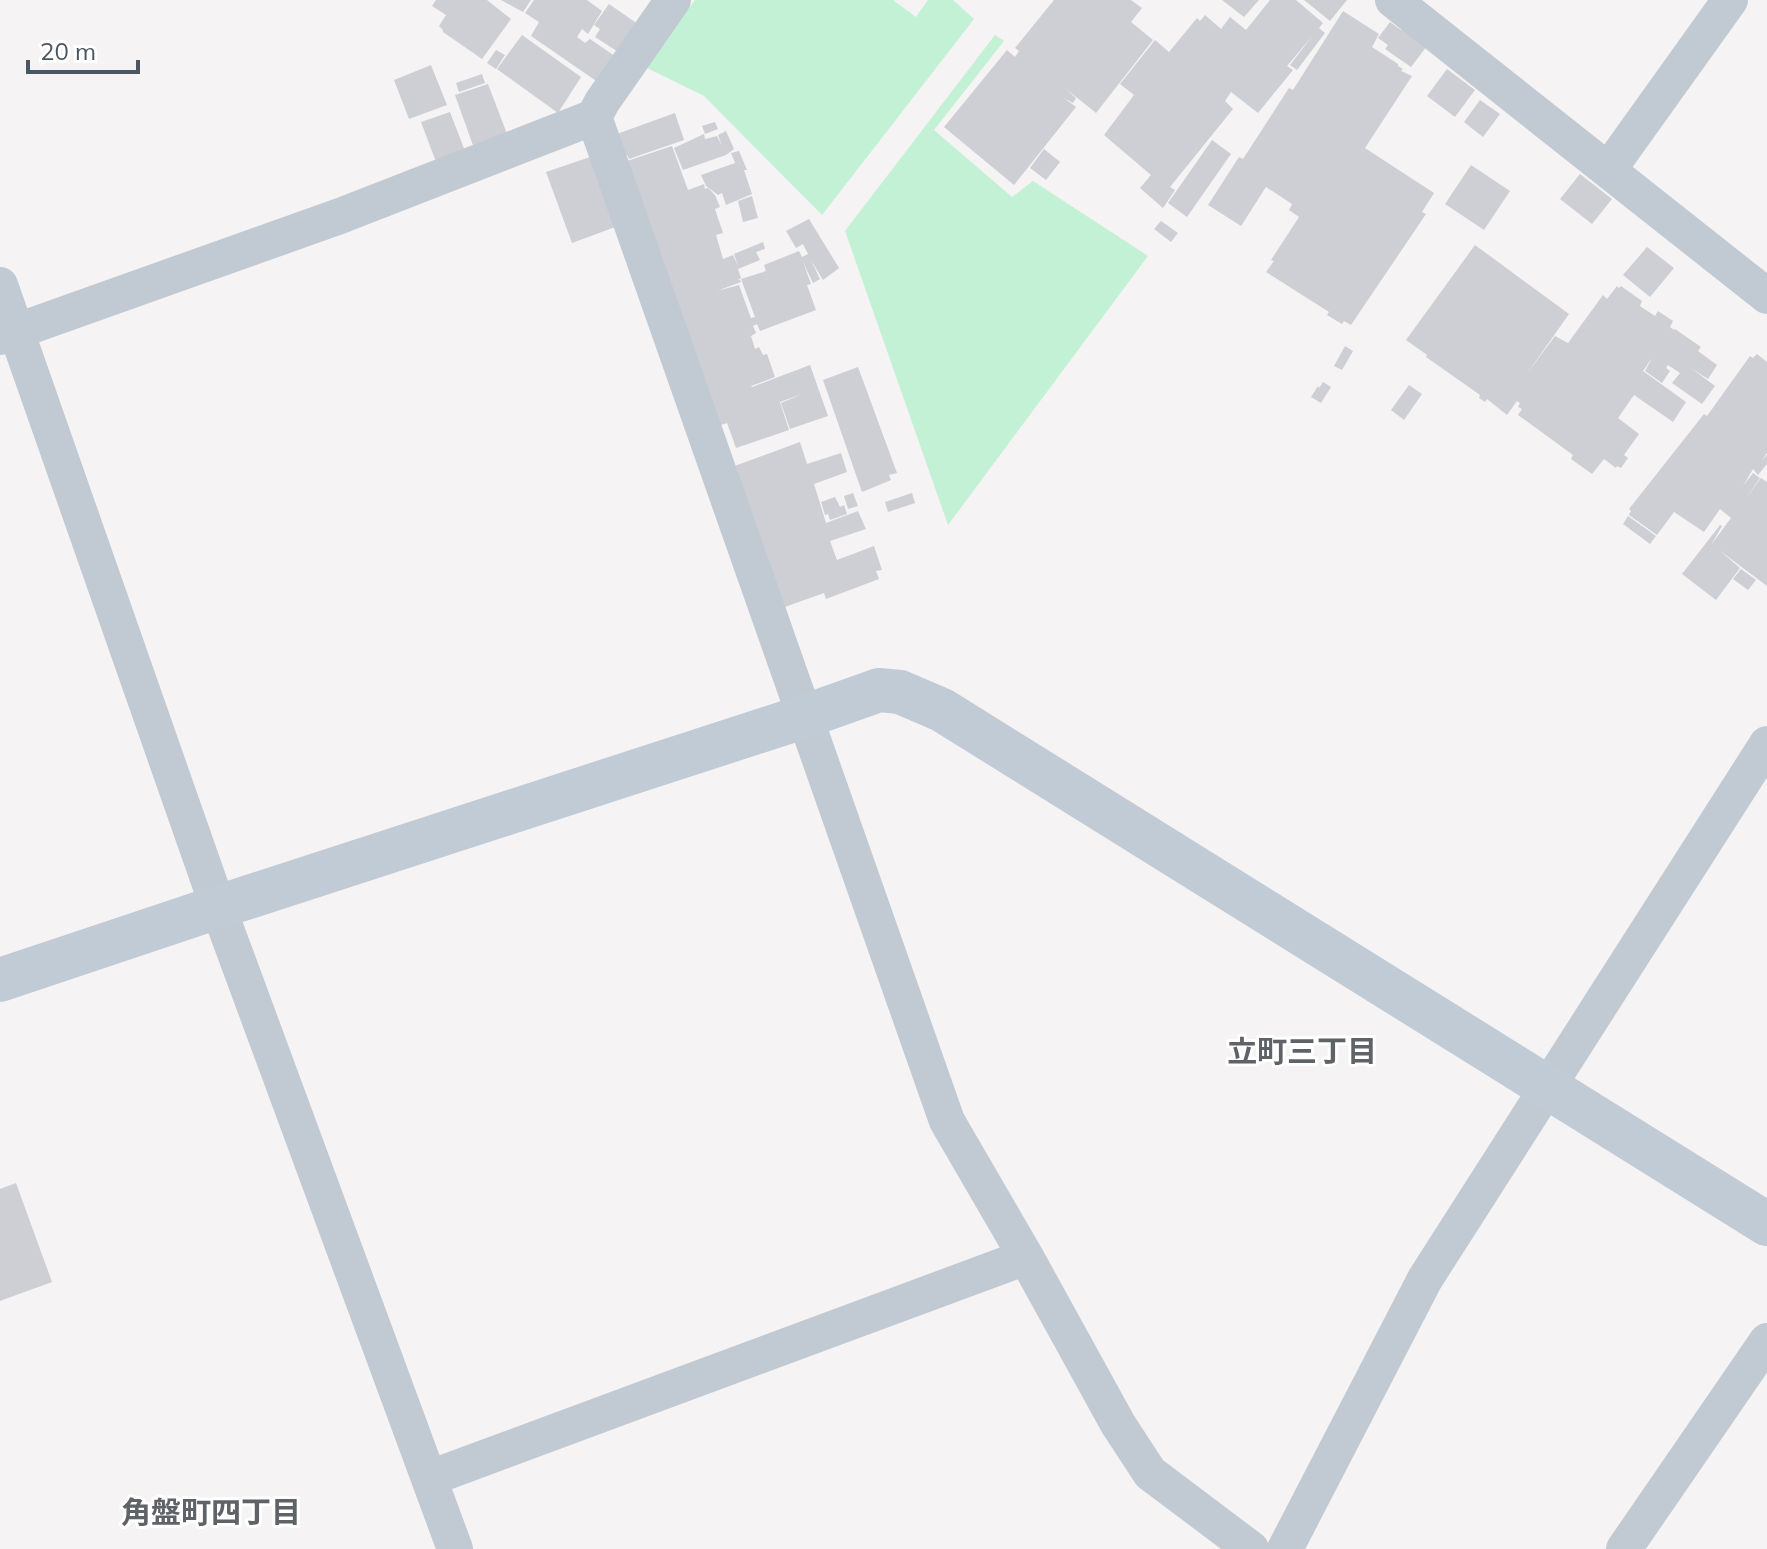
<svg xmlns="http://www.w3.org/2000/svg" width="1767" height="1549" font-family="Mulish,'Noto Sans JP',sans-serif">
<style>
.green{fill:#c3f1d5}
.building{fill:#cdcfd5}
.lines{fill:none;stroke-linecap:round;stroke-linejoin:round}
.street{stroke:#c1cad2;stroke-width:36}
.secondary{stroke:#c1cbd6;stroke-width:44}
.labels{text-anchor:middle;dominant-baseline:central;stroke-width:6;stroke-linejoin:round;paint-order:stroke}
.neighbourhood-label{font-size:30px;font-weight:bold;fill:#5f6368;stroke:#fff}
</style>
<rect width="100%" height="100%" fill="#f5f3f3"/>
<path class="green" d="M695,0H893L916,17L928,0H953L974,19L822,215L704,96L645,67Z
M995,35L1004,41L934,130L1012,197L1033,181L1148,256L948,525L845,231Z"/>
<path class="building" d="M436,0H487L511,19L482,59L443,32V30L439,26L446,15L432,6Z
M501,0H531L523,12Z
M534,0H587L602,11L588,34L582,29L577,37L585,43L590,39L622,61L605,87L531,36L539,22L525,13Z
M1054,0H1131L1142,8L1131,22L1153,40L1096,113L1065,88L1076,98L1073,103L1064,98L1076,107L1014,185L944,127L1007,50L1015,57L1019,51L1015,48Z
M1222,0H1259L1244,17Z
M1270,0H1296L1323,23L1319,28L1325,33L1297,70L1290,65L1313,35L1287,66L1293,70L1258,113L1231,92L1225,101L1233,109L1170,187L1175,190L1163,208L1140,188L1151,175L1104,135L1134,95L1120,84L1155,40L1169,52L1197,18L1200,21L1205,15L1221,29L1230,17L1246,30Z
M1304,0H1347L1330,21Z
M609,4L645,29L626,57L595,37L600,29L594,25Z
M1343,11L1379,34L1372,47L1398,64V66L1403,69L1401,71L1412,76L1365,148L1434,193L1422,212L1426,214L1351,325L1344,321L1342,324L1327,315L1329,312L1266,272L1274,261L1271,260L1299,217L1289,210L1292,204L1266,187L1241,226L1208,205L1239,157L1243,159L1289,88L1293,90Z
M1390,22L1401,30L1403,28L1427,46L1411,67L1385,49L1388,45L1378,38Z
M522,35L581,77L558,113L497,69Z
M496,50L505,55L496,69L487,63Z
M431,65L447,105L409,119L394,80Z
M1447,69L1475,90L1455,117L1427,96Z
M482,74L485,83L459,92L456,83Z
M488,84L509,139L475,151L455,95Z
M1480,100L1500,114L1483,137L1464,122Z
M450,112L468,159L439,170L421,122Z
M675,113L684,140L629,159L627,155L621,156L614,135Z
M715,122L718,129L705,134L702,126Z
M726,131L734,149L726,155L683,170L674,148L704,134L705,139L717,136L722,146L718,135Z
M1212,140L1231,154L1187,217L1168,203Z
M672,146L688,190L704,184L705,189L708,188L715,195L720,207L715,209L723,233L716,235L723,259L733,255L738,266L734,254L763,242L765,249L756,252L760,260L738,269L741,278L738,280H740L741,282L717,291L739,285L751,318L755,317L741,279L766,271L764,265L799,251L802,257L808,254L803,244L796,248L786,231L809,219L839,268L823,280L811,260L820,279L813,283L803,262L811,284L807,285L816,310L760,331L757,324L753,326L756,333L751,336L755,349L759,347L763,355L767,354L775,377L751,386L752,387L810,365L828,416L790,429L781,403L802,394L780,402L789,430L736,448L727,423L715,427L621,163Z
M1044,149L1060,162L1046,180L1030,168Z
M739,151L747,170H744L752,194L726,205L722,193L718,195L706,186L701,175L735,163L731,153Z
M593,156L618,226L572,243L546,172Z
M1471,165L1510,191L1484,230L1445,204Z
M1580,174L1612,199L1592,224L1560,199Z
M752,196L758,218L743,222L738,201Z
M1161,221L1178,233L1171,242L1154,229Z
M1475,245L1569,314L1526,375L1555,336L1568,343L1603,295L1607,299L1617,286L1619,288L1621,286L1642,301L1640,306L1655,316L1658,311L1673,321L1670,327L1674,330L1675,329L1701,347L1698,351L1717,365L1708,379L1691,368L1715,386L1702,404L1672,383L1680,373L1668,365L1666,368L1670,371L1662,383L1645,371L1652,358L1643,371L1686,402L1673,422L1634,395L1618,418L1639,434L1624,455L1628,458L1621,468L1617,466L1616,468L1604,459L1592,474L1571,459L1573,455L1518,415L1522,409L1518,407L1520,403L1517,401L1507,415L1487,399L1485,402L1479,398L1480,395L1426,357L1427,355L1406,340Z
M1647,247L1674,268L1650,297L1623,275Z
M1345,346L1353,351L1342,370L1334,366Z
M1757,354L1767,362V453L1762,460L1767,455V464L1758,475L1753,469L1743,486L1753,473L1760,478L1746,498L1761,478L1767,482V586L1719,550L1740,568L1716,600L1682,574L1720,525L1722,526L1711,545L1731,518L1720,509L1704,532L1674,512L1657,535L1629,515L1631,511L1629,509L1704,414L1707,416L1750,356L1753,358Z
M858,367L897,473L889,475L891,480L862,492L823,380Z
M1323,382L1331,387L1321,403L1311,397L1318,386L1319,388Z
M1409,385L1422,394L1404,420L1391,410Z
M800,442L807,464L841,453L847,472L814,484L826,523L858,511L866,529L830,541L837,560L874,546L882,570L876,571L879,579L826,599L824,593L779,609L729,468Z
M853,493L858,506L848,509L844,496Z
M912,493L915,503L888,512L885,502Z
M835,497L840,507L844,505L847,514L830,520L828,514L825,515L821,502Z
M1628,516L1656,536L1650,544L1623,524Z
M1741,569L1756,580L1748,590L1733,579Z
M16,1183L52,1282L0,1301V1189Z"/>
<g class="lines">
<path class="street" d="M1393,0L1767,296
M594,117L947,1121L1026,1257L1118,1424L1150,1473L1251,1549
M1609,169L1730,0
M0,285L218,907L455,1549
M0,337L340,216L594,117L602,102L673,0
M430,1478L1026,1257
M1285,1549L1425,1279L1767,744
M1624,1549L1767,1341"/>
<path class="secondary" d="M0,980L218,907L806,716L879,690L900,692L942,710L1767,1224"/>
</g>
<g class="labels">
<g class="neighbourhood-label">
<text x="1302" y="1051">立町三丁目</text>
<text x="211" y="1512">角盤町四丁目</text>
</g>
</g>
<path d="M28 60v12h110v-12" fill="none" stroke="#4a5661" stroke-width="4"/>
<text x="40" y="60" font-size="24" fill="#4a5661" stroke="#ffffff" stroke-width="6" paint-order="stroke">20 m</text>
</svg>
